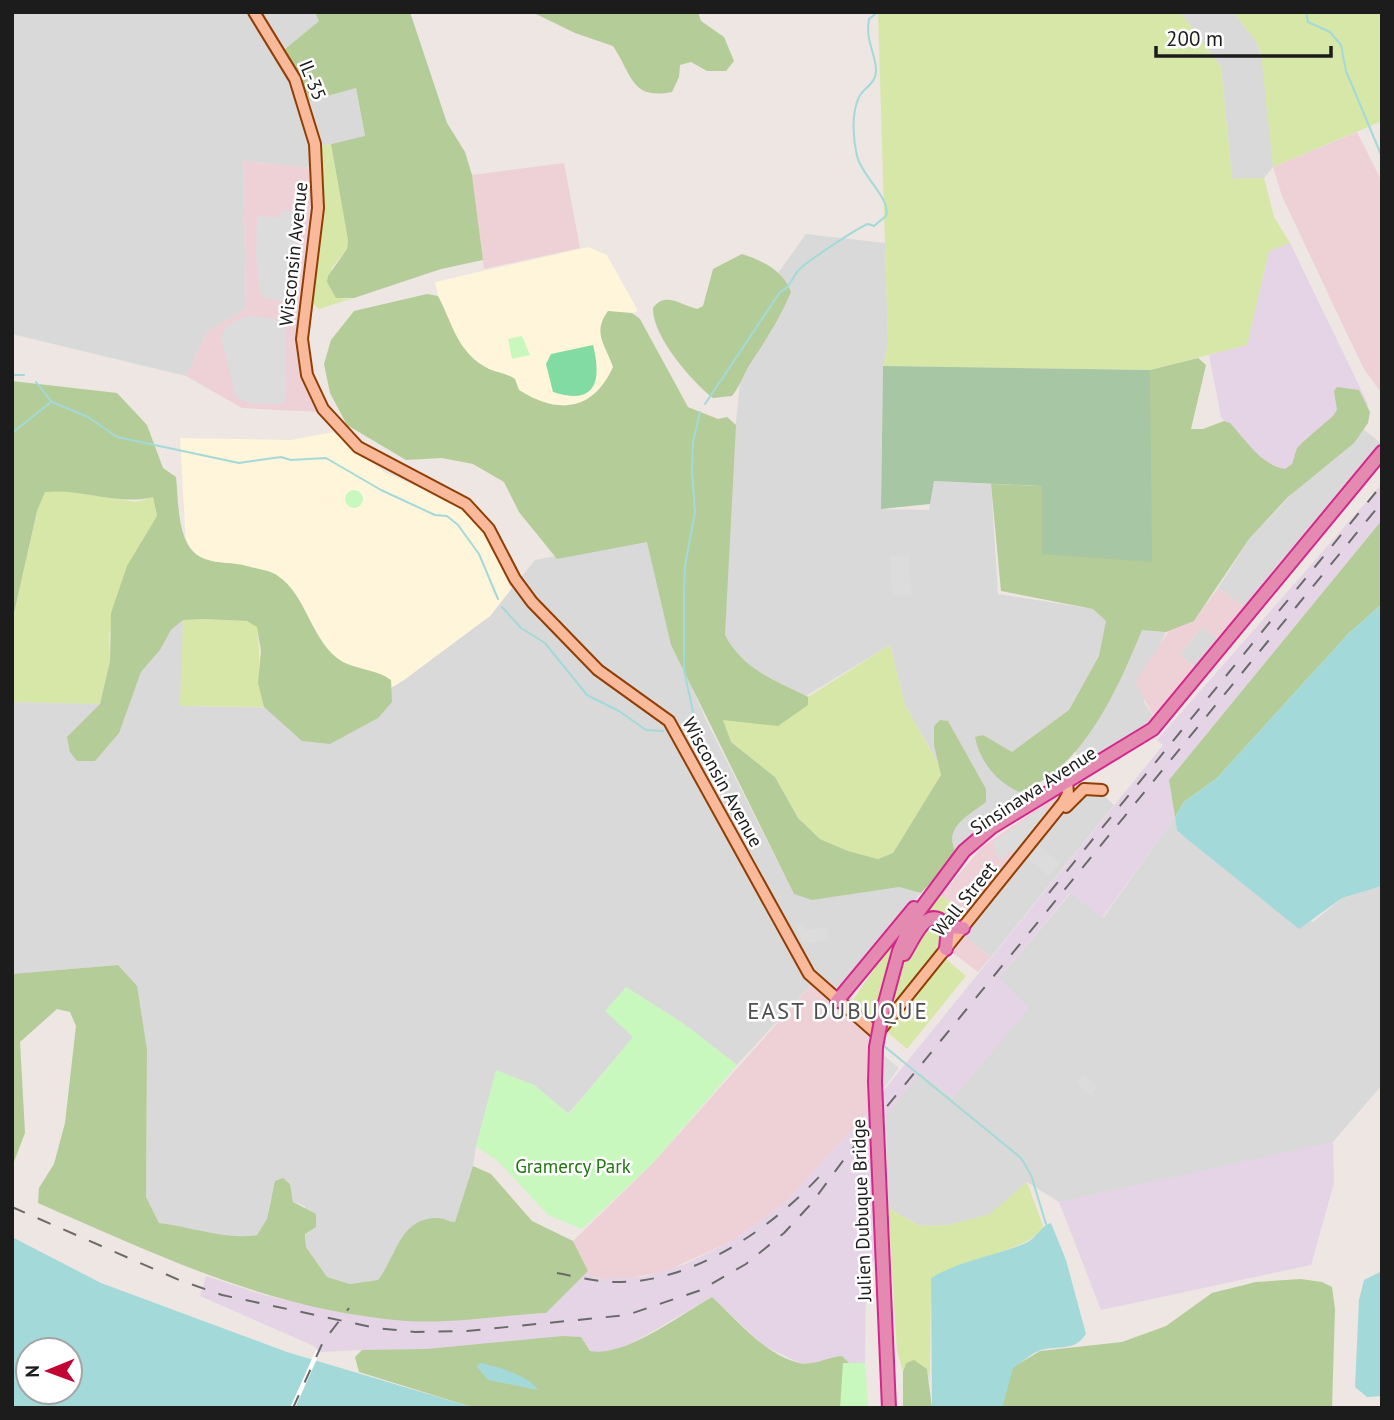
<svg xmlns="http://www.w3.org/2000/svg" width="1394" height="1420" font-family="'PT Sans',sans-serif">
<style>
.residential{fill:#dad9d9}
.commercial{fill:#eed1d7}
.industrial{fill:#e5d4e6}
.education{fill:#fef5da}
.grass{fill:#d7e7a8}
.forest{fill:#b4cc97}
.cemetery{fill:#a7c6a3}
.park{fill:#c8f8be}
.pitch{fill:#81dba2}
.parking{fill:#dcdcdc}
.water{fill:#a3dad9;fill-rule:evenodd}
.pier{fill:#fff}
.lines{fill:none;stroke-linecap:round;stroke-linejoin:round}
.stream{stroke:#a3dad9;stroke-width:2}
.primary-casing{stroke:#913e03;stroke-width:14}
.highway-casing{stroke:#d3278d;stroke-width:16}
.primary{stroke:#f9b99b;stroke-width:10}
.highway{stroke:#e48ab1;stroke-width:12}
.rail{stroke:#6a6a6a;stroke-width:2;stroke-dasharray:14 14;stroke-linecap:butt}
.highway-bridge-casing{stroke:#d3278d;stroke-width:16;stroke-linecap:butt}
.highway-bridge{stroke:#e48ab1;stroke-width:12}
.labels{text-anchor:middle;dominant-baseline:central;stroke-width:5;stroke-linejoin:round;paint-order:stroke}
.street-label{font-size:19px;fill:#1c1c1c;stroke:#fff}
.park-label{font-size:19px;fill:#1f760d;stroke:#fff}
.quarter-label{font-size:23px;letter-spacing:2px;fill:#4f4f4f;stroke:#fff}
</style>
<rect width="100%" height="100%" fill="#ede6e2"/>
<path class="residential" d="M12,12H246L285,71L298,103L313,168L243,161L246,309L208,331L186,376L12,334Z
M260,12H315L320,20L285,49Z
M1180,12H1233L1256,41L1264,65L1273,167L1264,178L1232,179L1221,67Z
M356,88L365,137L320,146L310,101Z
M806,234L885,243L888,343L883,366L881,509L929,510L933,481L991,484L998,594L1125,614L1166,632L1154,656L1144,702L1156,720L1084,767L1058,724L1014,758L1034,796L957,855L949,841L959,800L905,705L890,645L791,705L712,652L747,316Z
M1358,425L1382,444V448L1249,610L1218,588L1249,539Z
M648,539L673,644L707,722L794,894L899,887L921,893L839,989L819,976L737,1065L684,1024L626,987L634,1037L568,1114L534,1085L476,1146L473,1166L455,1223L440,1218L424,1221L393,1252L388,1267L379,1280L350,1284L327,1277L306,1247L305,1206L293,1202L290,1184L271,1198L267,1219L257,1235L240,1237L204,1233L159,1223L146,1197L147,1050L118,965L12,974V702L129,704L141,672L160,650L171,630L183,620L181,706L356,709L490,616L535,560Z
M1202,627L1222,642L1198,670L1180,655Z
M1101,793L1114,805L991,957L962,935L1080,794Z
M1175,817L1177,832L1313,922L1342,898L1382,886V1085L1333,1142L1311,1148L1059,1202L1027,1182L990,1215L949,1225L920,1226L888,1208L886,1116L920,1072L953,1098L1028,1008L998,979L1071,893L1103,918Z"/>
<path class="commercial" d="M1357,132L1382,182V394L1364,369L1347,334L1282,196L1273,167Z
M243,161L313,168L312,210L296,338L304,383L318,412L242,408L186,376L208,331L246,309Z
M564,163L580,248L484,269L472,175Z
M1218,588L1249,610L1222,642L1202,627L1180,655L1198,670L1156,720L1135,683L1181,612L1194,621Z
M1056,797L1059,800L1046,819L1052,826L972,921L941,895L983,846Z
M962,935L991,957L978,972L949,950Z
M819,976L853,998L848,1007L874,1032L871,1109L787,1201L734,1240L664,1272L619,1280L591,1278L573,1241L653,1163Z"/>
<path class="industrial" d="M1290,243L1368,404L1358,425L1288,497L1221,417L1209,355L1247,345L1269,251Z
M1382,484V520L1169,780L1175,817L1102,918L1070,893L999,978L1029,1008L953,1098L920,1072L883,1121L881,1094L1163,745L1157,740Z
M871,1109L878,1255L866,1272L865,1363H799L763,1345L712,1297L627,1346L602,1353L423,1354L362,1350L320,1352L314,1346L200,1296L206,1276L264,1295L336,1311L410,1321L546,1313L588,1271L591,1278L601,1279L644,1277L685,1264L734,1240L787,1201Z
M1333,1142L1334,1183L1311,1265L1101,1310L1059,1202Z"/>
<path class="education" d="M588,247L607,255L638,311L607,323L625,368L601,402L513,409L453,366L435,282Z
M333,432L384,472L461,506L487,536L511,589L490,616L404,680L356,709L187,563L180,438L291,440Z"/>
<path class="grass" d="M878,12H1180L1221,67L1232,179L1264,178L1274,217L1290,243L1269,251L1247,345L1150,370L883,366L888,343Z
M1233,12H1382V121L1273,167L1261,54L1256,41Z
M331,144L348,240L347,249L331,269L343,299L354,298L319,309L310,301L323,214L320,146Z
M60,490L136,502L153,497L157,516L109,633L110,661L100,704L12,702V622L37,511L45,491Z
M204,619L248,621L257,627C261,655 257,680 264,707L180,706L183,620Z
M890,645L905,705L940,767L941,775L893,853L878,859L848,851L820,839L798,818L775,777L731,742L723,720L795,713L807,705L808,697Z
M941,895L969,919L876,1033L848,1007L908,920Z
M946,959L966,976L907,1049L886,1031Z
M1027,1182L1043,1226C1035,1249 955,1263 931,1278L930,1381L927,1369L906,1363L903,1372L897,1351L888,1208L920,1226L949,1225L990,1214Z"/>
<path class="forest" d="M315,12H410L447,123L465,152L472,175L483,260L441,269L354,298H336L327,282L328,276L347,249L348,240L331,144L365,136L356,88L310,101L285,49L319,21Z
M532,12H698L701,21L724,37L734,61L726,71H707L691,62L680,65L679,77L672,92C631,100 633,76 613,46L575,33Z
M742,254C763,261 783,270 791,292C780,318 767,338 752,361C744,372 741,385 732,396L713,398C692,382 652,336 653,308C665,291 681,305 697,309L703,306L713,269Z
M427,294L438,296C453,324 457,353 489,369C498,373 506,373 515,379L519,390C559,415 593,411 613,367C605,344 592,333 608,311L632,313L640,319L688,407L718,419L727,417L736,425L725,635C743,670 775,680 808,697V705L778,726L723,720L731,742L775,777L798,818L820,839L848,851L878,859L893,853L941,775L934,745V726L940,720L948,721L986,789V802C965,818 942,828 957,855L921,893L899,887L812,900L794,894L671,645L647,542L557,559L519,512L504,482L473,464L442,458L406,460L347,425L330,393L324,364L331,340L354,311Z
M1198,358L1206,365L1191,429H1203L1224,421L1230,423C1245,439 1262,466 1285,469L1292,464L1297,448L1304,441L1333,416L1337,410L1334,391L1337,387L1359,390L1370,412L1368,423L1354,443L1288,497L1249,539L1194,621L1166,632L1142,630C1118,688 1083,770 1019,792C997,782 980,762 975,737L983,735L1012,752L1069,710L1099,656L1106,621L1093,609L1001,591L991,484L1043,486L1145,406L1150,370Z
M12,381L117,393L147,425L163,468L176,477C179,502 176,549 205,559C218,564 233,562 247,566C256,569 270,570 278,576C306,595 310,636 337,658C352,670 375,668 391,680L392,702L378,718L330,744L302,741L264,707L258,683L261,651L257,627L247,621L204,619L183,620L171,630L160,650L141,672L119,733L95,761H77L70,752L67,737L100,704L110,661L111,613L127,566L157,516L153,497C118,506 81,488 45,492L37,511L12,622Z
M1382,520V604L1349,633L1217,778L1184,802L1175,817L1169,780Z
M118,965L137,986L147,1050L146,1197L159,1223C193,1227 223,1240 257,1235L267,1219L275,1181L283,1178L290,1184L293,1202L316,1214V1227L305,1234L306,1247L327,1277L350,1284L378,1280C396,1257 400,1217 438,1218C444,1218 449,1222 455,1222L473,1166L491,1174L532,1221L573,1241L588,1271L546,1313C502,1315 450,1324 407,1321C270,1310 162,1257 38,1203L39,1188L54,1164L65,1123L76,1026L70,1012L57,1009L20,1042L25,1133L12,1167V974Z
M1301,1279L1322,1282L1332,1287L1335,1309L1332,1408H1002L1012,1368L1040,1351L1122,1342L1166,1326L1212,1293L1256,1282Z
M712,1297C737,1320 764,1354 799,1363C814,1366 828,1357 842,1356L849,1363L850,1408H475L359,1372L355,1357L362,1350L427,1349L563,1336L581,1337L590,1351C625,1358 681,1314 712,1297Z
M914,1360L927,1369L932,1408H903V1372L906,1363Z"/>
<path class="cemetery" d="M883,366L1150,370L1152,562L1042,554V486L934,481L930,504L881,509Z"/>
<path class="park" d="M522,336L530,355L512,359L508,339Z
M345 499a9 9 0 1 1 18 0a9 9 0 1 1-18 0Z
M626,987L684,1024L737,1065L653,1163L582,1229L548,1215L500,1163L476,1146L496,1070L534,1085L569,1114L633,1037L605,1011Z
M843,1363H865L868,1408H840Z"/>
<path class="pitch" d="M593,345C602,381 596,406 553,392L546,364L551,354Z"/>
<path class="parking" d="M281,210L299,212L288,303L263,297L259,287L256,256L257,216L280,218Z
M248,316L285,320L286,397L282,404L248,403L236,397L221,338L226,326Z
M909,555L911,595L892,596L890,556Z
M1042,808L1047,813L1016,853L1010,850L1002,860L995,853L993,842Z
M1039,846L1060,863L1049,876L1028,859Z
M801,922L806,930L827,927L829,941L804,944L795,925Z
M882,1054L899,1068L873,1102Z
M1083,1075L1098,1087L1091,1096L1076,1083Z"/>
<path class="water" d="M1382,604V886L1342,898L1299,929L1177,831L1175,817L1184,802L1217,778L1349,633Z
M1051,1223L1066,1260L1086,1334C1074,1352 1060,1345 1041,1350C1032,1353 1021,1363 1013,1368L1002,1408H932L931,1278C960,1260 995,1256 1026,1243C1037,1238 1041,1225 1051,1223Z
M12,1237L101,1283L287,1352L475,1408H12ZM28,1350H70V1392H28Z
M1382,1271V1396L1367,1397L1355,1387L1359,1300L1364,1280Z
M480,1363C497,1366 530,1376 538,1390L488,1380L477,1367Z"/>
<path class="pier" d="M316,1350L320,1352L295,1408H290Z"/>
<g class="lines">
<path class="stream" d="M1306,12L1308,22L1330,32L1341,45L1346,71L1382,157
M12,375H24
M36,382L52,402L88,417L117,437L239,463L281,457L291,460L326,458L381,490L435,515L447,516L458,525L479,554L498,599
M705,404L780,292C790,288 791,279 798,271C804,263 859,227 868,224L874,226L886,216C892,200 861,175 857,156C853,139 851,114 859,97C864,87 876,84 876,71C876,53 865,42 869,19L878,12
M12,433L51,402
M502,607L521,628L545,643L587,695L619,711L646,730L663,731
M689,734L694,716L684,670V592L685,566L695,512L692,470L693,442L700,412
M884,1046L1021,1158L1031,1175L1046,1224"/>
<defs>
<path id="primary" d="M254,12L295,79L315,144L318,208L302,339L307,375L323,409L358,447L466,504L489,529L515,579L532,602L598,670L669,721L809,974L877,1034L1063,803L1068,794L1067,782
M1066,807L1084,789L1102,790"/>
<path id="highway" d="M948,927L963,928
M904,954C914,939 927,901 948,927L946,949
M837,1001L914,908
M883,1010L899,951L914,918L964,851L992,827L1153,729L1382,452"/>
</defs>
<use href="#primary" class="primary-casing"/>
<use href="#highway" class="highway-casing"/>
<use href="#primary" class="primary"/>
<use href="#highway" class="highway"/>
<path class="rail" d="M1049,893L1376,492
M12,1207L179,1280L222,1295L376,1328L415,1332L467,1331L627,1315L701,1290L746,1264L784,1233L811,1204L848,1154L1382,502
M557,1273C578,1277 600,1283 621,1282C699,1281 779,1223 828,1167
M293,1408L323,1342L349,1308"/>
<defs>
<path id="highway-bridge" d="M883,1010L876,1047L875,1082L889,1408"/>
</defs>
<use href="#highway-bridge" class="highway-bridge-casing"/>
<use href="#highway-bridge" class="highway-bridge"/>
</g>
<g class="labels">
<g class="street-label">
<text transform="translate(313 80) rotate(68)">IL-35</text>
<text transform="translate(293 254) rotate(-84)">Wisconsin Avenue</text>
<text transform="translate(723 782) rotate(61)">Wisconsin Avenue</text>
<text transform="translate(1033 790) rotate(-33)">Sinsinawa Avenue</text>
<text transform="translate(964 899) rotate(-51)">Wall Street</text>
<text transform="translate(861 1210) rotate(-92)">Julien Dubuque Bridge</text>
</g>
<g class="park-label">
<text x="573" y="1166">Gramercy Park</text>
</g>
<g class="quarter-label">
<text x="838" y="1010">EAST DUBUQUE</text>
</g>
</g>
<rect width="1394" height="1420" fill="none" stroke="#1c1c1c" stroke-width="28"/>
<g transform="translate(49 1371) rotate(269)"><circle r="33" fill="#ffffff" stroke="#a4a4a4" stroke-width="2"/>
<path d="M0-5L12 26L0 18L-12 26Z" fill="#c30534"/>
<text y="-10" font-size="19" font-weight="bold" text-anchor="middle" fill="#1c1c1c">N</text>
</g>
<path d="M1156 46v10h175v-10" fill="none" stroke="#1c1c1c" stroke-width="3.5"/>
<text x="1166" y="46" font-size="21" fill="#1c1c1c" stroke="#ffffff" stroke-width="5" paint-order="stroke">200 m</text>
</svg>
